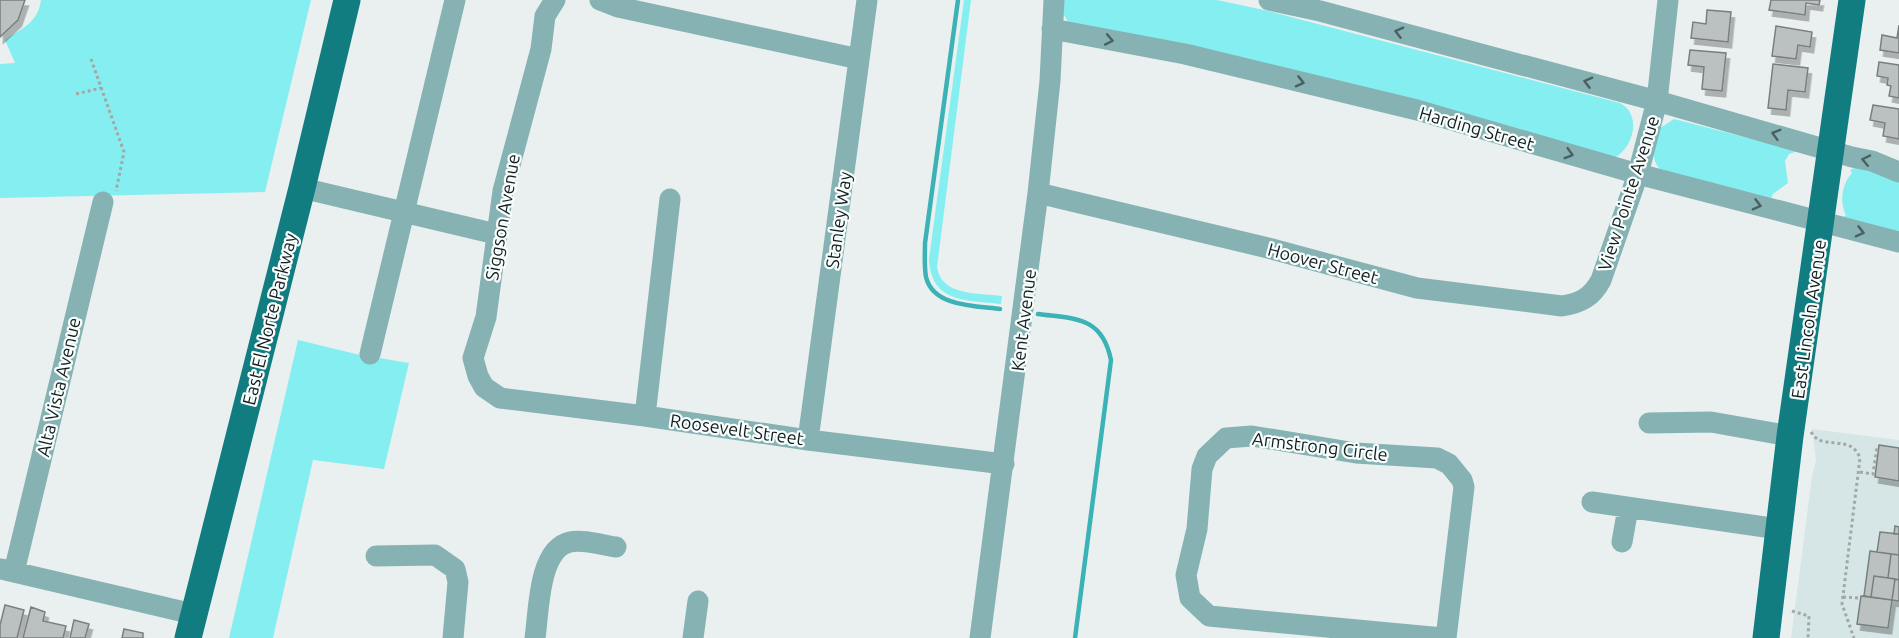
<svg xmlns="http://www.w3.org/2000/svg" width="1899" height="638" font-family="Ubuntu,sans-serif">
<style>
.built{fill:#d6e6e6}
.green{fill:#85eef0}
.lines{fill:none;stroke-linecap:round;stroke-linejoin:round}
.stream{stroke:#3bb2b5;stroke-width:4.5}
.building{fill:#bbc1c1;stroke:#797f7f;stroke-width:1.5;filter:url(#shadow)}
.path{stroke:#a2a7a7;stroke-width:3;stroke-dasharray:3 3;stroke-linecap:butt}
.minor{stroke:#86b2b3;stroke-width:21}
.major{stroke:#117d80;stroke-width:27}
.oneway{stroke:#4a6060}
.labels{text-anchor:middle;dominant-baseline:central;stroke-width:4.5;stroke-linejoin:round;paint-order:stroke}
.street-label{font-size:18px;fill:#191c1c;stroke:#f7fefe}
</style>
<defs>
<filter id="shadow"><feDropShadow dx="3.5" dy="6" stdDeviation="0" flood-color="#0004"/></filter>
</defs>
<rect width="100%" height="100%" fill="#eaf0f0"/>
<path class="built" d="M1812,429L1899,440V638H1791L1812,476L1816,461Z"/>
<path class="green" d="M41,0H311L265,192L0,198V64L15,63L5,40C22,28 38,23 41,0Z
M964,0H971L937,267C941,296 978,293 1002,296L1001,304C966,300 931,303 929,259Z
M1063,0H1217L1264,10L1620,103C1642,114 1634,148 1614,158L1068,22L1064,15Z
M1674,119L1798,151L1789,154L1785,161L1788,183L1773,194L1771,198L1661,170C1648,158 1656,143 1660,128Z
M1856,167H1864L1899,181V235L1843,217L1846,215C1839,201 1842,184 1852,173L1850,170Z
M298,340L356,354L409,363L384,469L313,460L273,638H229Z"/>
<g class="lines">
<path class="stream" d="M958,0L925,243C925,254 924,266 926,277C933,307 976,306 1000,309
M1038,314C1075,319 1102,316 1111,360L1075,638"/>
</g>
<path class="building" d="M0,0H25L18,20L0,37Z
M1771,0H1820L1819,5L1806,3L1805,15L1769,10Z
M1707,10L1731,12L1728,42L1691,38L1693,22L1706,24Z
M1899,25V53L1880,50L1882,35L1897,38Z
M1776,26L1812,32L1810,47L1798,45L1796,59L1772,56Z
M1690,50L1726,53L1722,91L1702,89L1704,67L1688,65Z
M1879,62L1899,65V98L1889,96L1891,86L1887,85L1888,78L1877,76Z
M1773,64L1808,68L1805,92L1788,90L1786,110L1768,108Z
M1873,105L1899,109V139L1883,136L1885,123L1870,120Z
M1879,445L1899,448V481L1875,477Z
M1895,526L1899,527V534H1894Z
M1880,532L1899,534V555L1877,552Z
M1870,551L1891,554L1888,578L1874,576L1871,597L1864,596Z
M1891,554L1899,555V580L1888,578Z
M1874,576L1895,579L1892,600L1871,597Z
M1895,579L1899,580V601L1892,600Z
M1861,596L1892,600L1888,628L1857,624Z
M5,605L24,610L17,638H0V625Z
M31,607L45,612L43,621L66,626L63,638H23Z
M74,620L89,624L85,638H70Z
M124,629L143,633V638H122Z"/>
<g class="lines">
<path class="path" d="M91,59L124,152L116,191
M76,94L101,88
M1811,432C1814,436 1817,440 1822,441C1838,445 1853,440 1860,458L1842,604L1854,638
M1860,472L1873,474L1877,447
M1843,597L1859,598
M1792,611L1809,616L1808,638"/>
<path class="minor" d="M555,0L545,16L541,49L503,191L486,317L473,358L478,376L484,387L500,398L645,416L808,440L1004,464
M600,0L618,7L859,59
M1269,0L1320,11L1657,101L1852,157L1872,161L1899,172
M1052,29L1185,54L1417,110L1638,174L1899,242
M302,188L496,234
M1038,193L1268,248L1417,288L1562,306C1581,303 1592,297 1601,280L1638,174L1657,101L1668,0
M370,354L455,0
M645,416L670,199
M1649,423L1711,422L1790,436
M808,440L867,0
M1592,502L1779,529
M1622,542L1628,508
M376,556L435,555L455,569L458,582L453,638
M1,569L193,614
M14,572L103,202
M535,638C539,612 538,549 570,542C583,539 602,545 616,547
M693,638L698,601
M980,638L1038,193L1050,81L1054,0
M1443,638L1209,616L1190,598L1186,575L1197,529L1202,469L1207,456L1226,438L1252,436L1356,453L1437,458L1449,464L1462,480L1464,487L1446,638"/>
<path class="major" d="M188,638L302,188L347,0
M1766,638L1790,436L1852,0"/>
</g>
<defs><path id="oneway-chevron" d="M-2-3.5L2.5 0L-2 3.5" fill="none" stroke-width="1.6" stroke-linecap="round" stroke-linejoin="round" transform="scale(1.5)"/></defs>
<g class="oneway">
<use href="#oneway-chevron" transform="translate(1399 32) rotate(-165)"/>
<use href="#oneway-chevron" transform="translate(1109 40) rotate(11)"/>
<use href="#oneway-chevron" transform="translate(1300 82) rotate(14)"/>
<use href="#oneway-chevron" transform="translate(1588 82) rotate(-165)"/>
<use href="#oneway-chevron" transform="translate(1776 134) rotate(-164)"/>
<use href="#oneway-chevron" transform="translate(1569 154) rotate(16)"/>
<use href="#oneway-chevron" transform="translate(1866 160) rotate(-168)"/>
<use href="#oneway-chevron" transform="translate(1757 205) rotate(15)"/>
<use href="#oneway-chevron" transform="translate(1860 232) rotate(15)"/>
</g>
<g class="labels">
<g class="street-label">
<text transform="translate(1477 128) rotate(16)">Harding Street</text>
<text transform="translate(1628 193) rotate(-72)">View Pointe Avenue</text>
<text transform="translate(502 217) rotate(-80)">Siggson Avenue</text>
<text transform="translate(838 220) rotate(-82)">Stanley Way</text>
<text transform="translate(1323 263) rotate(15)">Hoover Street</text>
<text transform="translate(269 319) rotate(-76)">East El Norte Parkway</text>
<text transform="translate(1808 319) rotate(-82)">East Lincoln Avenue</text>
<text transform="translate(1023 320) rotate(-83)">Kent Avenue</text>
<text transform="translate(58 387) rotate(-77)">Alta Vista Avenue</text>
<text transform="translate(737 429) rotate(8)">Roosevelt Street</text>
<text transform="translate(1320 446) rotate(7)">Armstrong Circle</text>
</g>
</g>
</svg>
